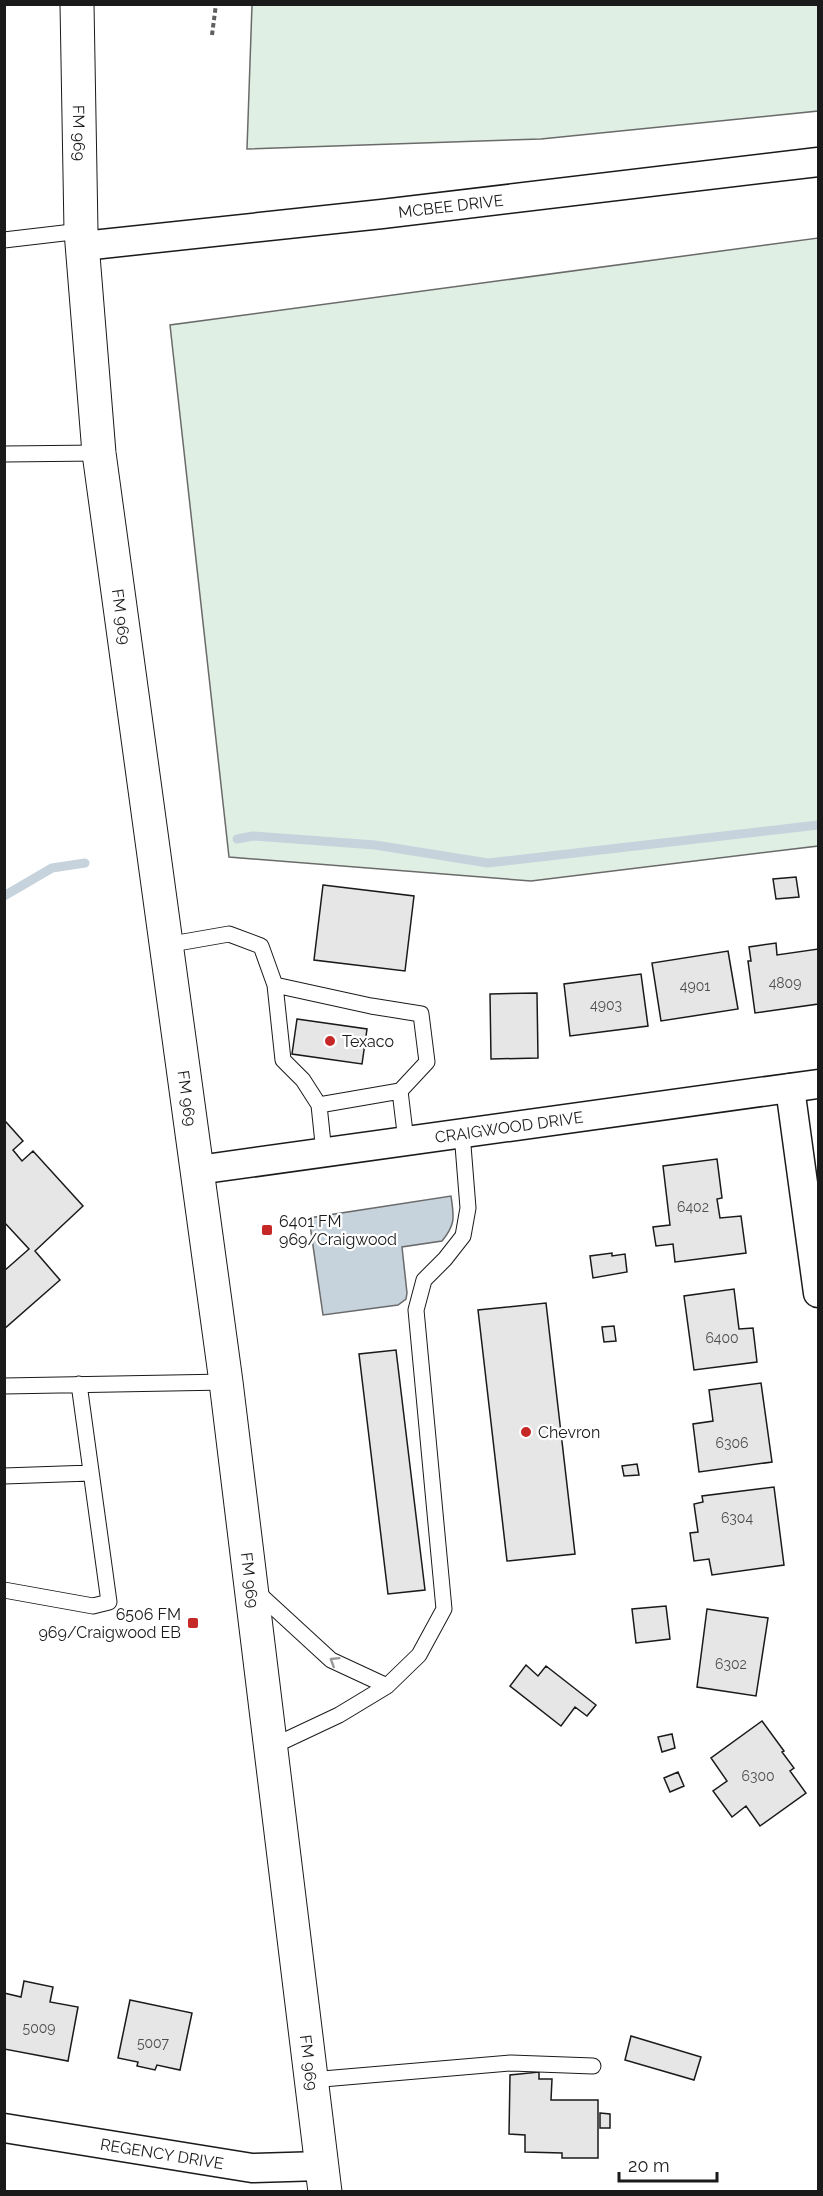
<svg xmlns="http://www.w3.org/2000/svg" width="823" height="2196" font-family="Raleway,sans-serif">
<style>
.green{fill:#e0efe3;stroke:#6a6a6a;stroke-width:1.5}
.water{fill:#c6d2dc;stroke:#6a6a6a;stroke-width:1.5}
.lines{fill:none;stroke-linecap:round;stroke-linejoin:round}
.stream{stroke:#c6d2dc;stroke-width:9}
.building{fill:#e6e6e6;stroke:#1a1a1a;stroke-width:1.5}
.lane-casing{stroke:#1a1a1a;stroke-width:17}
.street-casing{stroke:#1a1a1a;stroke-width:31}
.primary-casing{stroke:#1a1a1a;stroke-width:35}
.path{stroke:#5f5f5f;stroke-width:4;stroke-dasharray:4.5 3;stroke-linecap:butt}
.lane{stroke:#fff;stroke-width:15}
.street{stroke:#fff;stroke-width:28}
.primary{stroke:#fff;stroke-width:33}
.oneway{stroke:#989898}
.poi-dot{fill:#c62828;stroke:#fff;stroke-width:2}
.labels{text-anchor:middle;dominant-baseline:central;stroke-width:4.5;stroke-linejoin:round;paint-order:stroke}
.number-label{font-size:14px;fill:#4d4d4d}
.street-label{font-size:16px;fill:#1a1a1a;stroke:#fff}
.poi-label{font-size:16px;fill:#1a1a1a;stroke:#fff;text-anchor:start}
</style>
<rect width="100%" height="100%" fill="#fff"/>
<path class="green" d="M252,5H818V111L541,139L247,149Z
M818,238V846L531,881L229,857L170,325Z"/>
<path class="water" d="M451,1196C454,1217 456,1224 442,1241L402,1247L407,1293L406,1299L398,1305L323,1315L309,1218Z"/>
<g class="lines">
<path class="stream" d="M237,839L253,836L375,845L488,863L818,825
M4,896L52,868L85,863"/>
</g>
<path class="building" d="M796,877L799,897L776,899L773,879Z
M323,885L414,896L405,971L314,960Z
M776,943L777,955L818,949V1004L755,1013L748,961H751L749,947Z
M728,951L738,1009L661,1021L652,963Z
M641,974L648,1026L570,1036L564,984Z
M537,993L538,1058L491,1059L490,994Z
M297,1019L367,1029L362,1064L292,1054Z
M6,1122L23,1141L13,1150L22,1161L33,1151L83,1206L35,1251L60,1280L4,1329V1271L29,1249L4,1222V1124Z
M717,1159L722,1198L717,1199L720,1218L741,1216L746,1253L675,1262L673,1244L656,1246L653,1227L670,1225L663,1166Z
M612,1253V1256L625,1254L627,1272L593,1278L590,1256Z
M734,1289L739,1329L753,1328L757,1362L694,1370L684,1296Z
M546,1303L575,1554L507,1561L478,1310Z
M614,1326L616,1341L604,1342L602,1327Z
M396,1350L425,1590L388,1594L359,1354Z
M761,1383L772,1462L699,1472L693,1424L713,1421L709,1390Z
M637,1464L639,1475L624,1476L622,1466Z
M774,1487L784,1565L712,1575L709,1559L694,1561L690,1533L698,1532L694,1504L703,1502L702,1496Z
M666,1606L670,1639L636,1643L632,1609Z
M707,1609L768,1618L756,1696L697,1687Z
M526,1665L538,1676L546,1666L596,1705L587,1716L575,1707L561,1726L510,1686Z
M762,1721L784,1751L782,1752L794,1768L790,1771L806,1793L760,1826L746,1806L732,1817L713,1791L727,1781L711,1758Z
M672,1734L675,1748L662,1752L658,1737Z
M678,1772L684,1786L670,1792L664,1778Z
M24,1981L53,1987L50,2002L78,2007L68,2061L4,2049V1993L21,1997Z
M130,2000L192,2013L180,2070L157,2065L155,2070L137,2066L138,2062L118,2058Z
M631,2036L701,2057L694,2080L625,2060Z
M539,2072V2079H552L551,2100H598V2158H562V2153L525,2152V2135L509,2134L510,2075Z
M600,2113L610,2114V2128H600Z"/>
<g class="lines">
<defs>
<path id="lane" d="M4,240L81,231
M4,454L99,453
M166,945L229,934L261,946L275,985
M400,1091L406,1141
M319,1105L400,1091L427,1062L421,1014L371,1006L275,985L283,1060L303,1080L319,1105L324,1153
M4,1386L226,1382
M4,1476L91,1473
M4,1590L93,1606L109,1602L79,1384
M257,1592L331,1660L387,1686
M271,1747L339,1715L387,1686L419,1655L444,1609L416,1310L424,1280L445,1259L463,1236L468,1208L462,1133
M311,2080L511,2063L593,2066"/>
<g id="street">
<path id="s1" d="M83,246L382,214L818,162"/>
<path d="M790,1088L818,1293"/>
<path id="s2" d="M198,1170L818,1084"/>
<path id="s3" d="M4,2128L252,2168L322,2166"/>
</g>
<g id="primary">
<path id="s4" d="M77,4L81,231L99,453L226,1382L325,2192"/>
</g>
</defs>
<use href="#lane" class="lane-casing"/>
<use href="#street" class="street-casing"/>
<use href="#primary" class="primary-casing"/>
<path class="path" d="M212,35L216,4"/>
<use href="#lane" class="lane"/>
<use href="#street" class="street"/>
<use href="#primary" class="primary"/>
</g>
<defs><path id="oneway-chevron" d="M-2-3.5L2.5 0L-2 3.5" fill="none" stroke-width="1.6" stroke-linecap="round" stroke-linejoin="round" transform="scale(1.5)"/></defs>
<use class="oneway" href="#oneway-chevron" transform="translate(334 1661) rotate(-148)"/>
<g class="poi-dot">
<circle cx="330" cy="1041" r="6"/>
<rect x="261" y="1224" width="12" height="12" rx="3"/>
<circle cx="526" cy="1432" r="6"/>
<rect x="187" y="1617" width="12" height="12" rx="3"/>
</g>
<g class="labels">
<g class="number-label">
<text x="785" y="983">4809</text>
<text x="695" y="986">4901</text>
<text x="606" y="1005">4903</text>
<text x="693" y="1207">6402</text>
<text x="722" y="1338">6400</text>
<text x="732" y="1443">6306</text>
<text x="737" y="1518">6304</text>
<text x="731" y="1664">6302</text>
<text x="758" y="1776">6300</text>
<text x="39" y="2028">5009</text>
<text x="153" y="2043">5007</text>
</g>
<g class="street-label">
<text stroke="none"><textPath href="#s4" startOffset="129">FM 969</textPath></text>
<text stroke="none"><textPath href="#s1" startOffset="370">MCBEE DRIVE</textPath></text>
<text stroke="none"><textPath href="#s4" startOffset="615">FM 969</textPath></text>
<text stroke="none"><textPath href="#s4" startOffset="1101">FM 969</textPath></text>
<text stroke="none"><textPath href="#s2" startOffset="314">CRAIGWOOD DRIVE</textPath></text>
<text stroke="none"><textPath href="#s4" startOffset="1587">FM 969</textPath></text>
<text stroke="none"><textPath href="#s4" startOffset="2073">FM 969</textPath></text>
<text stroke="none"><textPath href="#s3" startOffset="160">REGENCY DRIVE</textPath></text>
</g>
<g class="poi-label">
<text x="342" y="1041">Texaco</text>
<text x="279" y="1221">6401 FM<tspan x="279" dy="18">969/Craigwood</tspan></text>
<text x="538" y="1432">Chevron</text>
<text x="181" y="1614" text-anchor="end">6506 FM<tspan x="181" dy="18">969/Craigwood EB</tspan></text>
</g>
</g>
<rect width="823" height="2196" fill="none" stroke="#1a1a1a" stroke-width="12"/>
<path d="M619 2172v9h98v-9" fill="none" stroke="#1a1a1a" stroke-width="3"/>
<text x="628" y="2172" font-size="18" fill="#1a1a1a" stroke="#ffffff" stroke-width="4.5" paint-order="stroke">20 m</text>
</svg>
